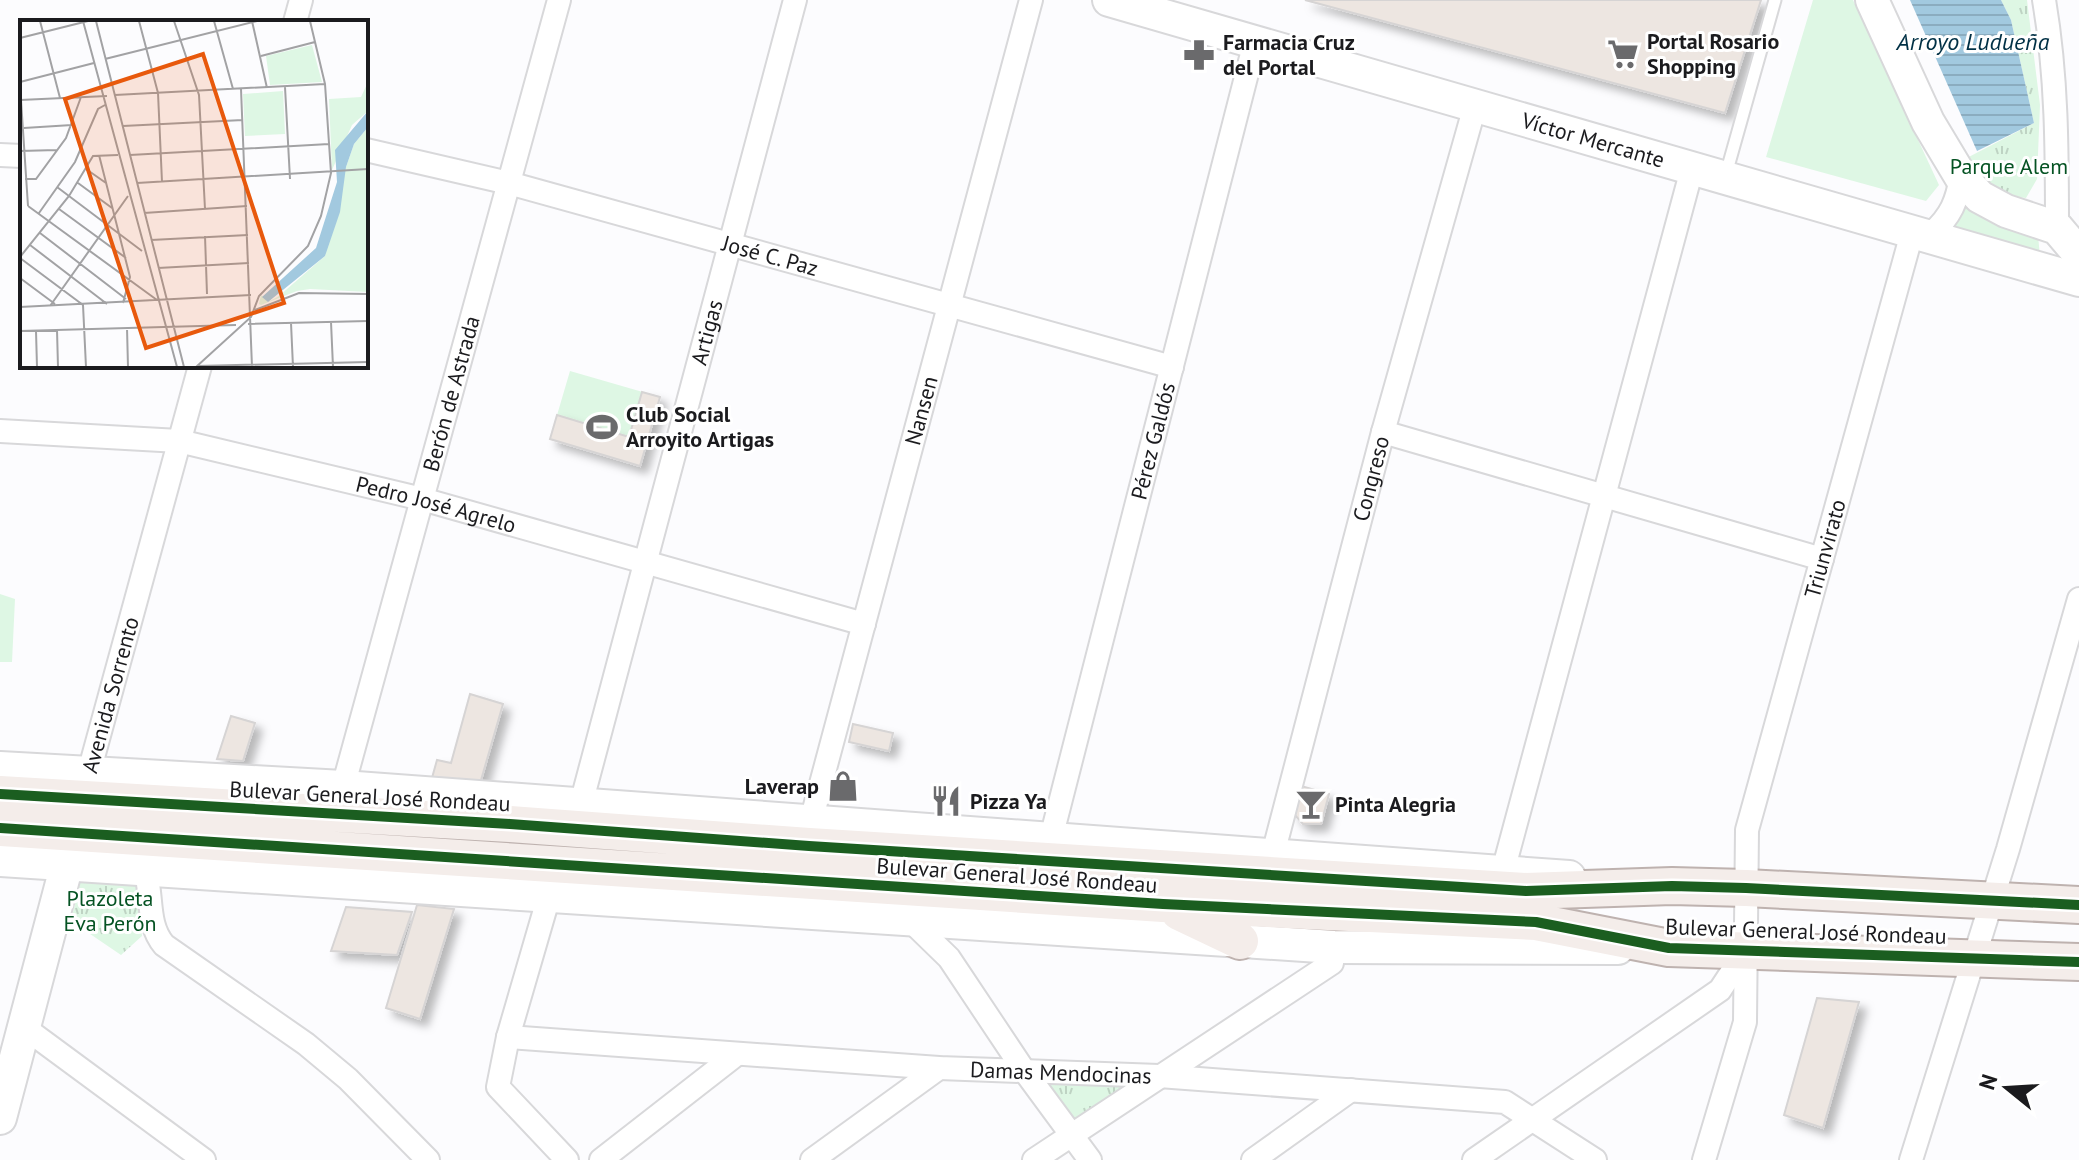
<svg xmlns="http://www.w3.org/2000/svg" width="2079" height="1160" font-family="'PT Sans',sans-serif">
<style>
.grass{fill:#def7e4}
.park{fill:url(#park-tufts)}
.water{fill:url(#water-rules)}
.building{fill:#ede6e1;stroke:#d6d4d4;stroke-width:2;filter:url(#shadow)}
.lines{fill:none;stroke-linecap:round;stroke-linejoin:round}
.lane-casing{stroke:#d8d8da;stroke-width:15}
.street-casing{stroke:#d8d8da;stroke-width:26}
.secondary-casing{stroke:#d8d8da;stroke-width:36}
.primary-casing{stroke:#beb2af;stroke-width:40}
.lane{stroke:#fff;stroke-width:11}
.street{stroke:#fff;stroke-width:22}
.secondary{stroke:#fff;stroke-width:32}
.primary{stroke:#f4edea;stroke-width:36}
.cycleway-casing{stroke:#fff;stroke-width:15}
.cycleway{stroke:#1b5e20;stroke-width:10}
.labels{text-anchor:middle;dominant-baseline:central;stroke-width:6;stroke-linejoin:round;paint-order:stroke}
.poi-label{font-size:22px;font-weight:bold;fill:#1b1b1e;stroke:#fff;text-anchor:start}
.street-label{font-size:22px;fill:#1b1b1e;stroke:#fff}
.park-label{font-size:22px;fill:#055323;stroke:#fff}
.water-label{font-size:24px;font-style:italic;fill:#003045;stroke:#fff}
.inset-road{fill:none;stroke:#a2a2a4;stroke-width:2}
.view{fill:#e8590c;fill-opacity:0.15;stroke:#e8590c;stroke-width:4}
.inset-edge{fill:none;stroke:#1b1b1e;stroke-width:4}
</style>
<defs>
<pattern id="park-tufts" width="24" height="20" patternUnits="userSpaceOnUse" patternTransform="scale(2)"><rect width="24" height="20" fill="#def7e4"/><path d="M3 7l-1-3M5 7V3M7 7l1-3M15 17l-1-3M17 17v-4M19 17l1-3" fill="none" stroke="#bed3c3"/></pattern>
<pattern id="water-rules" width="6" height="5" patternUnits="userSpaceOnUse" patternTransform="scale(2)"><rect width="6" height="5" fill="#a2c9df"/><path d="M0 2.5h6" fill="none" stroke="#8bacbf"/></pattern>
<filter id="shadow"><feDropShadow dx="7" dy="7" stdDeviation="4" flood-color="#0004"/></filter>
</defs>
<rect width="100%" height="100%" fill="#fcfcfe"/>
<path class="grass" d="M1813,0H1853L1939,185L1926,201L1766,157Z
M1966,204L2038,235L2040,257L1986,241L1954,226Z
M570,371L660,397L640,466L550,439Z
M0,594L15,599L12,662H0Z"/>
<path class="park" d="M2001,0H2027L2040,105L2037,179L2026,198C1994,195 1982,184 1961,161L2034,123L2011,20Z
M81,878L138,884L142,936L121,955L71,921Z
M1040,1077L1120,1079L1123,1089L1074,1123Z"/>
<path class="water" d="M1910,0H2001L2011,20L2034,123L1977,151Z"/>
<path class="building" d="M1305,0H1761L1725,113Z
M642,392L660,397L640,466L550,439L557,415L629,437Z
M470,694L503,704L479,787L430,785L437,760L451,763Z
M231,716L255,723L243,761L217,759Z
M853,724L893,733L889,751L849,742Z
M1301,786L1329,794L1321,824H1303L1293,813Z
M417,905L454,909L420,1019L386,1008Z
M346,907L412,912L397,955L331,951Z
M1817,998L1859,1002L1823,1128L1784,1115Z"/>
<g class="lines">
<defs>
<path id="lane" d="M1726,174L1775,0"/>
<g id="street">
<path d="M2044,0C2057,76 2057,151 2057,228"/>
<path d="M295,22L301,0"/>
<path id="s1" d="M366,150L509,183L1172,367"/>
<path d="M0,155L22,156"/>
<path id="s2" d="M0,431L179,441L422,499L864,624"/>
<path d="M1383,432L1822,559"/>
<path id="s3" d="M89,772L200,366"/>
<path id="s4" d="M343,787L559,0"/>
<path id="s5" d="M581,804L795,0"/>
<path id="s6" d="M810,836L811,821L1031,0"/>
<path id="s7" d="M1051,838L1255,42"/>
<path id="s8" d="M1273,854L1383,432L1475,106"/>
<path d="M145,870C153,895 146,924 164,945L306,1044L348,1079L428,1160"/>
<path d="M1503,871L1692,169"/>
<path d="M549,896L508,1037L498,1087L567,1160"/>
<path d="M906,920L911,921L949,958L1023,1069L1090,1160"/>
<path d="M25,1028L204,1160"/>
<path id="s9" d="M508,1037L939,1068L1159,1076L1505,1102L1595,1160"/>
<path d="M601,1160L737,1054"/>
<path d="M812,1160L939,1068"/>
<path d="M1034,1160L1332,963L1334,947"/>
<path d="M1253,1160L1351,1090"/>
<path d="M1474,1160L1720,990L1745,952"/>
<path id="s10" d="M1704,1160L1745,1022L1747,830L1912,233H1932C1951,216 1957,201 1961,177"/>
<path d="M1911,1160L2008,849L2079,599"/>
</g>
<g id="secondary">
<path id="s11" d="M1109,0L2079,280"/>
<path d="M1872,0L1928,122L1961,177L1980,197L2006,211L2057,228L2079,254"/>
<path d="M0,768L343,787L1569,877"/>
<path d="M0,860L1334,947L1618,948"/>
<path d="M0,1118L72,845"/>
</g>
<path id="primary" d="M0,794L510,824L809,846L1526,891L1672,886L1746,888L2079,905
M0,828L1163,904L1536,922L1669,948L2079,962
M1179,912L1240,941"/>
</defs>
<use href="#lane" class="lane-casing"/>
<use href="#street" class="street-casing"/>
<use href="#secondary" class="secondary-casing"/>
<use href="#primary" class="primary-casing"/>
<use href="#lane" class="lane"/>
<use href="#street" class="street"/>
<use href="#secondary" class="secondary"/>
<use href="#primary" class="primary"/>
<defs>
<path id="cycleway" d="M0,794L510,824L809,846L1526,891L1672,886L1746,888L2079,905
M0,828L1163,904L1536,922L1669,948L2079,962"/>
</defs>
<use href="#cycleway" class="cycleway-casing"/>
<use href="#cycleway" class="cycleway"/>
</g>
<defs>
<symbol id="supermarket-bare" viewBox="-9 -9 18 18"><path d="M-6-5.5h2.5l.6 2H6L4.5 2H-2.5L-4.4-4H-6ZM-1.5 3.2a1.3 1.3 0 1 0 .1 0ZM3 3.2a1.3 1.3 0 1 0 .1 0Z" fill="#6a6a6c" stroke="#fff" stroke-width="2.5" paint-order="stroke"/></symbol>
<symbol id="pharmacy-bare" viewBox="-9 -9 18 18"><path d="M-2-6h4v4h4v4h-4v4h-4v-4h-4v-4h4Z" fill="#6a6a6c" stroke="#fff" stroke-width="2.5" paint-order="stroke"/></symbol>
<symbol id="stadium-bare" viewBox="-9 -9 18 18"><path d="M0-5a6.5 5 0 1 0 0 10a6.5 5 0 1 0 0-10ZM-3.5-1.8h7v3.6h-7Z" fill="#6a6a6c" stroke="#fff" stroke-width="2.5" paint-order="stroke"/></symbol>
<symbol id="shop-bare" viewBox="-9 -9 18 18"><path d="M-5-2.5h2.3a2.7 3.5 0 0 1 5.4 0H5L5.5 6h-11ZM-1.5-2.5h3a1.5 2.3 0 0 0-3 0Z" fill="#6a6a6c" stroke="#fff" stroke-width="2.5" paint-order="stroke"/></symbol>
<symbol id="restaurant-bare" viewBox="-9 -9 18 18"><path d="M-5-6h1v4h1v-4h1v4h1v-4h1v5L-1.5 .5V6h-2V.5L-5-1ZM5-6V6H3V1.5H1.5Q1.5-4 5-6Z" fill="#6a6a6c" stroke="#fff" stroke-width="2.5" paint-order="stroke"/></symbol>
<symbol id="bar-bare" viewBox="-9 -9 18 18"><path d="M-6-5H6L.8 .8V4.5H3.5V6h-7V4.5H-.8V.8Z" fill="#6a6a6c" stroke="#fff" stroke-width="2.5" paint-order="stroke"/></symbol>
</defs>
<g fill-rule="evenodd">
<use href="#supermarket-bare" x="1601" y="32" width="44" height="44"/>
<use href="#pharmacy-bare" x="1177" y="33" width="44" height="44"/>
<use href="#stadium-bare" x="580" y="405" width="44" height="44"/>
<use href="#shop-bare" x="821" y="764" width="44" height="44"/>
<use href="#restaurant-bare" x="924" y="779" width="44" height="44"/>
<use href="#bar-bare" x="1289" y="782" width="44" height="44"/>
</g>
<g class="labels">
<g class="poi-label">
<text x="1647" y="41">Portal Rosario<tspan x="1647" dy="25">Shopping</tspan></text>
<text x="1223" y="42">Farmacia Cruz<tspan x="1223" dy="25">del Portal</tspan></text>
<text x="626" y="414">Club Social<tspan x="626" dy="25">Arroyito Artigas</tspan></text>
<text x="819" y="786" text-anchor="end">Laverap</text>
<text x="970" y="801">Pizza Ya</text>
<text x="1335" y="804">Pinta Alegria</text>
</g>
<g class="street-label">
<text stroke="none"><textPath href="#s11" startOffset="504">Víctor Mercante</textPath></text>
<text stroke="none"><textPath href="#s1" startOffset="418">José C. Paz</textPath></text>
<text stroke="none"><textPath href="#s5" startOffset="488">Artigas</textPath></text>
<text stroke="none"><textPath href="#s4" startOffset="408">Berón de Astrada</textPath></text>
<text stroke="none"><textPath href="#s6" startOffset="440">Nansen</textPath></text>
<text stroke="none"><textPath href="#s7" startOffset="410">Pérez Galdós</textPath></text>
<text stroke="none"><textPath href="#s8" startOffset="388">Congreso</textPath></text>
<text stroke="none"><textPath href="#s2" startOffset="444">Pedro José Agrelo</textPath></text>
<text stroke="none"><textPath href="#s10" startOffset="628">Triunvirato</textPath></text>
<text stroke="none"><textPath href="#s3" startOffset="80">Avenida Sorrento</textPath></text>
<text transform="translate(370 796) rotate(3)">Bulevar General José Rondeau</text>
<text transform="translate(1017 875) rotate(4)">Bulevar General José Rondeau</text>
<text transform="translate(1806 931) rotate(2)">Bulevar General José Rondeau</text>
<text stroke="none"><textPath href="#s9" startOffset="554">Damas Mendocinas</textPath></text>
</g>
<g class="park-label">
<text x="2009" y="166">Parque Alem</text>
<text x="110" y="898">Plazoleta<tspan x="110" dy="25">Eva Perón</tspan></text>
</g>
<g class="water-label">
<text x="1973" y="41">Arroyo Ludueña</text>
</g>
</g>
<g transform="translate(20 20)">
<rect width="348" height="348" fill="#fcfcfe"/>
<path d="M292,25L302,62L250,65L246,36ZM348,62V91L332,105L312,150L309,79L341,77ZM263,71L265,114L225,116L223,74Z" fill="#def7e4"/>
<path d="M348,107V272L290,269L277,271L241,285L239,284L241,275L248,282L259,276L305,236L326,147L334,124Z" fill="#def7e4"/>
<path d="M348,91V107L334,124L326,147L320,192L305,236L248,282L242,277L296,228L317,162L315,130Z" fill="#a2c9df"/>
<path class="inset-road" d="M20,1L40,78M63,1L157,347M76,1L164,347M119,1L138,73L142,162M154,1L179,75L185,189M194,1L213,69M232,1L247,68M0,18L68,1M241,36L295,22M85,39L237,1M0,62L74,43M0,65L8,186M265,67L270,159M221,69L232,347M95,75L305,64M0,80L87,76M103,106L223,100M4,108L52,105M0,131L37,130M79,135L110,257L103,283M110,135L309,124M66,149L86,163M5,159H16L46,118L61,77M58,163L92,188M117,163L348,149M37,167L122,231M8,186L137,280M39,189L106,238M19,193L55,142L78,89L85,85M124,193L227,186M20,213L106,279M185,216L187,274M131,220L228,215M10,225L87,284M0,237L49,176L73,136L98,135M0,238L63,285L66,347M138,248L229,243M0,258L35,284M30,286L108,176M0,287L231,275M235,290L279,273L348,274M311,302L313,347M271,303L273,347M228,304L348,301M107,308L108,347M37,310L38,347M0,311L216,305M16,311L17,347M177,346L348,342M176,347L231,297L239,276L288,226L301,196L311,153L305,64L290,1"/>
<path class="view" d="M183,34L264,283L126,328L45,79Z"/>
<rect width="348" height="348" class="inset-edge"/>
</g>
<g transform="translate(2007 1088) rotate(288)" stroke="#ffffff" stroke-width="6" paint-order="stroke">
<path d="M0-6L14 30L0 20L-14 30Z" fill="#1b1b1e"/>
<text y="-12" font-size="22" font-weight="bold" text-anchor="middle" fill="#1b1b1e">N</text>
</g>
</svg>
